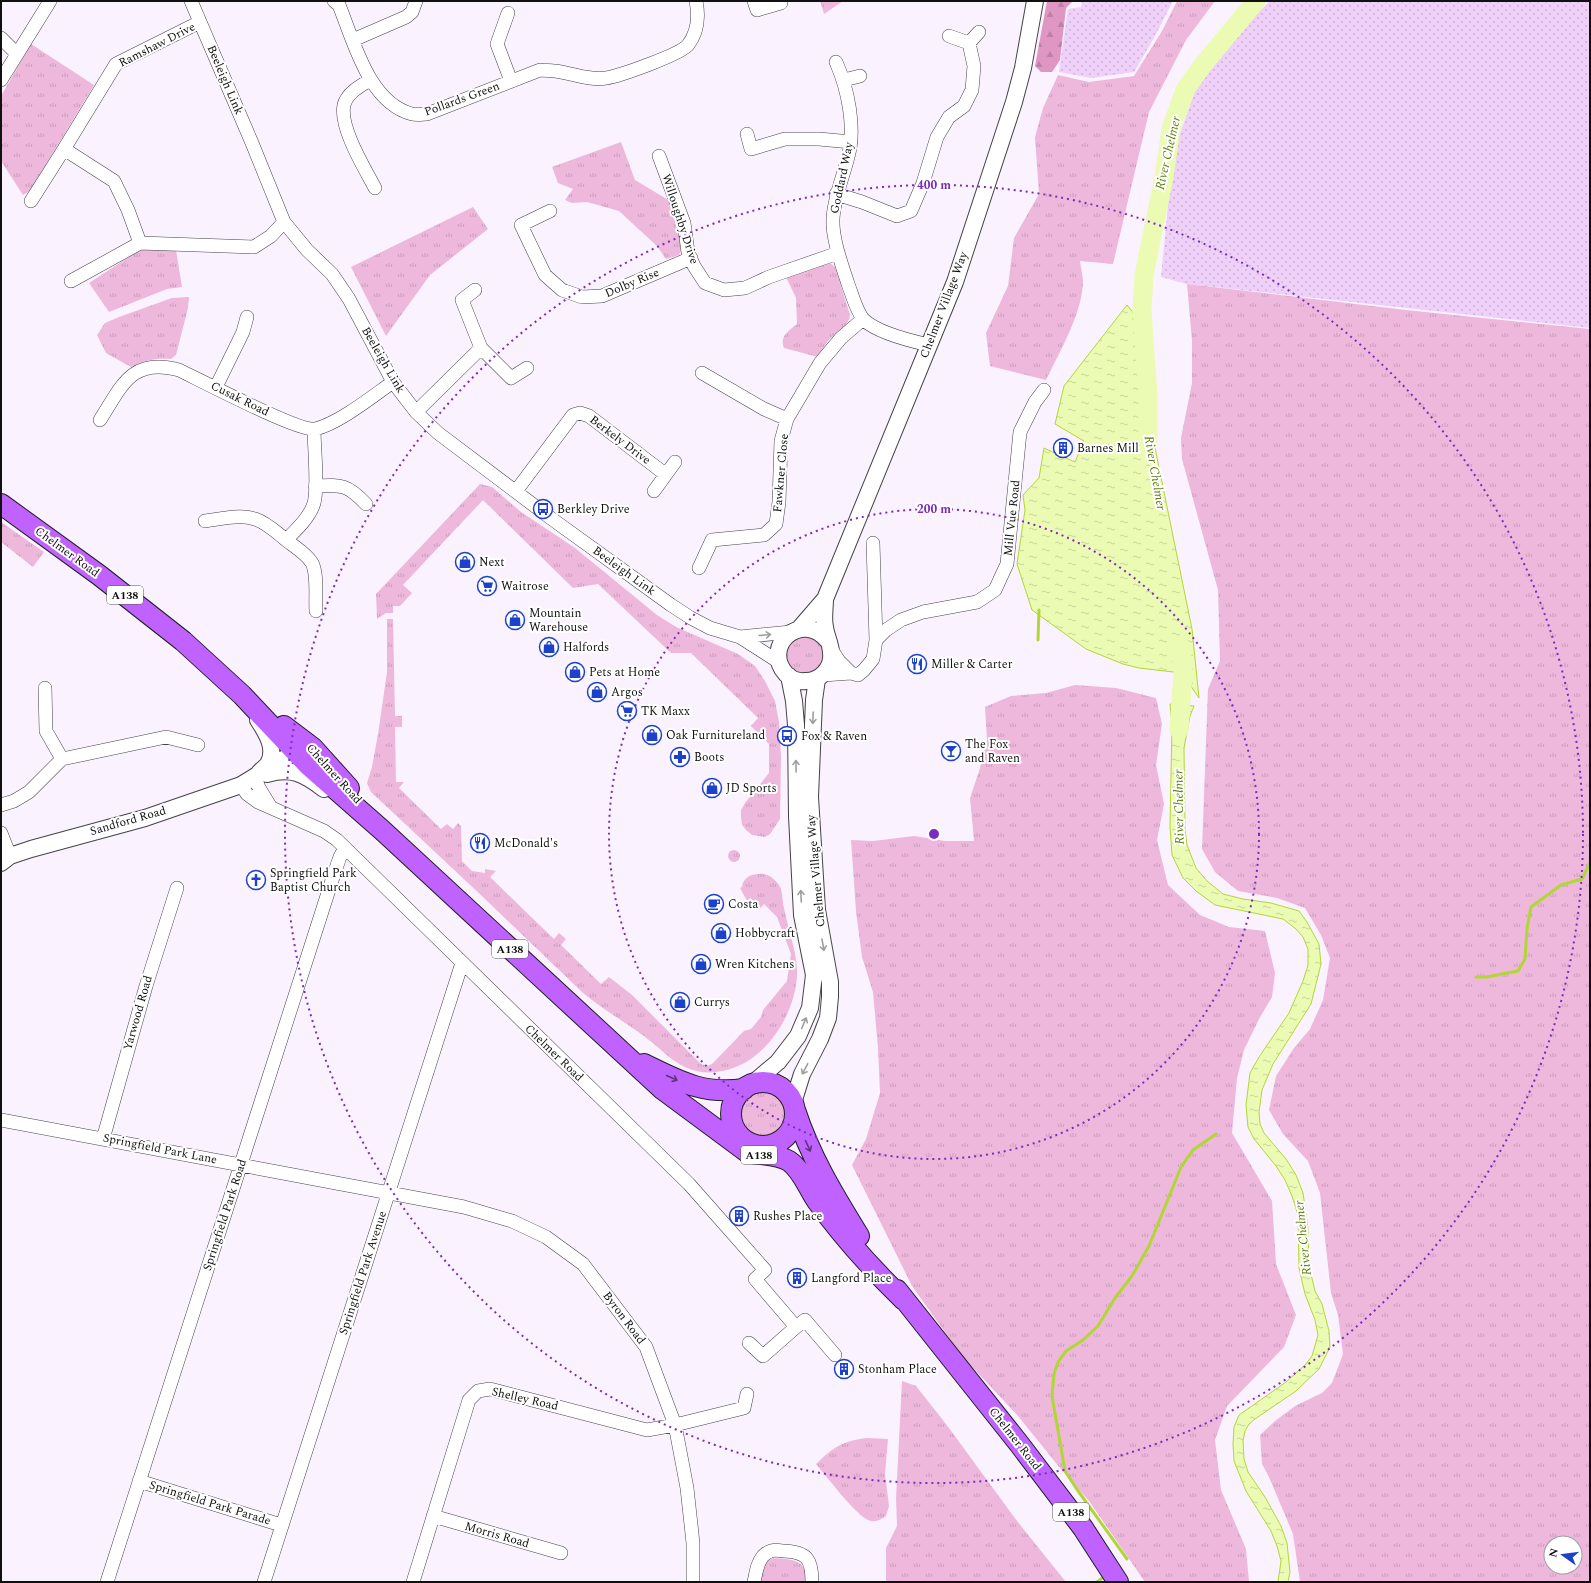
<svg xmlns="http://www.w3.org/2000/svg" width="1591" height="1583" font-family="Spectral,serif">
<style>
.farmland{fill:url(#farmland-dots)}
.grass{fill:url(#grass-tufts);fill-rule:evenodd}
.forest{fill:url(#forest-firs)}
.water{fill:url(#water-ripples);stroke:#b1d734}
.lines{fill:none;stroke-linecap:round;stroke-linejoin:round}
.stream{stroke:#b1d734;stroke-width:3}
.river{stroke:#ebfbb3;stroke-width:19}
.minor-casing{stroke:#434343;stroke-width:14}
.tertiary-casing{stroke:#434343;stroke-width:18}
.primary-casing{stroke:#212121;stroke-width:22}
.minor{stroke:#fff;stroke-width:13}
.tertiary{stroke:#fff;stroke-width:16}
.primary{stroke:#c062ff;stroke-width:20}
.oneway{stroke:#9f9f9f}
.oneway2{stroke:#5f357c}
.ring{fill:none;stroke:#7b2cbf;stroke-width:2;stroke-dasharray:2 4}
.labels{text-anchor:middle;dominant-baseline:central;stroke-width:4;stroke-linejoin:round;paint-order:stroke}
.shield{fill:#fff;stroke:#585858;stroke-width:1}
.shield-label{font-size:11px;font-weight:bold;fill:#101010}
.street-label{font-size:12px;fill:#101010;stroke:#fff}
.poi-label{font-size:12px;fill:#101010;stroke:#fff;text-anchor:start}
.water-label{font-size:13px;font-style:italic;fill:#5f7e0f;stroke:#fff}
.centre{fill:#7b2cbf;stroke:#fff;stroke-width:2}
.ring-label{font-size:12px;text-anchor:middle;font-weight:bold;fill:#7b2cbf;stroke:#fff;stroke-width:4;stroke-linejoin:round;paint-order:stroke}
</style>
<defs>
<pattern id="farmland-dots" width="8" height="8" patternUnits="userSpaceOnUse"><rect width="8" height="8" fill="#eed0f8"/><path d="M2 2h.1M6 6h.1" fill="none" stroke="#cbb2d4" stroke-width="1.8" stroke-linecap="round"/></pattern>
<pattern id="grass-tufts" width="24" height="20" patternUnits="userSpaceOnUse"><rect width="24" height="20" fill="#edb8dc"/><path d="M3 7l-1-3M5 7V3M7 7l1-3M15 17l-1-3M17 17v-4M19 17l1-3" fill="none" stroke="#ca9dbc"/></pattern>
<pattern id="forest-firs" width="22" height="20" patternUnits="userSpaceOnUse"><rect width="22" height="20" fill="#df96c3"/><path d="M5 1l3.5 6h-7zM16 11l3.5 6h-7z" fill="#be80a6"/></pattern>
<pattern id="water-ripples" width="26" height="14" patternUnits="userSpaceOnUse"><rect width="26" height="14" fill="#ebfbb3"/><path d="M2 4q2-2 4 0t4 0M15 11q2-2 4 0t4 0" fill="none" stroke="#c8d699"/></pattern>
</defs>
<rect width="100%" height="100%" fill="#fbf2ff"/>
<path class="farmland" d="M1082,1H1173L1155,36L1134,72L1091,78L1059,72L1068,9L1081,7Z
M1270,1H1590V328L1187,284L1161,277L1173,154L1196,88L1248,22Z"/>
<path class="grass" d="M820,1H843L824,14Z
M1177,1H1215L1186,40L1149,112L1113,264L1080,261C1081,267 1082,274 1083,280C1083,312 1060,351 1046,380L990,366L986,333L1008,286L1014,238L1039,194L1035,137L1043,108L1058,75L1089,82L1134,76L1162,31Z
M31,44L94,85L30,191L23,195L1,161V96Z
M621,142L635,180L670,201L682,249L679,255L666,259L657,246L619,211L587,202L572,203L565,200L573,189L558,183L552,167Z
M473,207L488,229L430,275L386,336L351,267Z
M144,247L176,250L182,287L167,289L109,312L89,283Z
M830,263L835,267L850,315C849,327 836,332 828,341C824,346 821,352 818,357L784,348C779,336 789,331 797,324L796,298L786,277Z
M1187,284L1406,310L1590,329V1582H1300L1293,1534L1269,1477L1262,1464L1260,1435L1275,1421L1295,1406L1322,1393L1332,1383L1343,1354L1338,1315L1331,1293L1320,1193L1308,1161L1283,1134L1269,1110L1276,1076L1294,1048L1310,1029L1323,1000L1330,958L1321,935L1305,908L1277,898L1238,891L1215,872L1202,849L1208,689L1220,661L1218,590L1182,459L1181,438L1192,383V341ZM1551,1543H1575V1567H1551Z
M189,297L188,308L176,355L171,359C157,358 144,360 131,367L106,353L97,335L105,323L119,317L172,298Z
M480,484L492,487L521,512L575,548L657,615L676,627L738,654L755,666L765,681L775,701L779,722L781,756L780,819L770,834L765,837L752,835L746,830L742,825L741,817V810L745,803L769,773V744L751,726L758,718L691,653H671L598,584L573,588L483,500L403,585L412,593L400,606H393V613H386L377,619L376,594Z
M1,522L44,552L33,567L1,542Z
M387,619H393L395,716H402V727H395L396,782H404L399,788L441,829L447,824L453,829L458,823L461,826L462,861L472,871L485,873V869L496,871L490,877L554,939L559,933L566,939L561,945L601,984L609,977L632,995L701,1064L707,1066L712,1064L744,1031L751,1029L761,1017L763,1010L787,981L791,954L777,917L764,904L759,910L746,899L740,888L742,887C743,878 750,874 759,874C768,873 774,878 779,885C783,890 782,902 784,908C788,929 798,955 797,976C795,1011 771,1052 738,1066C707,1079 685,1072 661,1050C637,1028 608,1014 583,993L483,897L371,792L367,783L372,767L378,734L387,672Z
M786 655a19 19 0 1 1 38 0a19 19 0 1 1-38 0Z
M1075,685L1116,688L1156,698L1162,724L1156,765L1164,804L1157,840L1168,885L1200,915L1229,927L1265,931L1275,973L1272,997L1259,1019L1244,1050L1237,1078L1232,1133L1272,1201L1276,1264L1296,1315L1284,1347L1227,1406L1215,1440L1221,1490L1246,1549L1249,1582H1145L1089,1501L1060,1468L1018,1416L962,1356L912,1286L852,1165L866,1139L880,1093L878,1048L873,992L862,957L856,911L851,840L873,841L914,836L945,841H974L970,798L980,768L987,740L985,707L1011,696L1046,693Z
M728 856a6 6 0 1 1 12 0a6 6 0 1 1-12 0Z
M738 1115a25 25 0 1 1 50 0a25 25 0 1 1-50 0Z
M902,1381L916,1386L946,1424L1017,1521L1066,1582H886V1548L897,1526L896,1498Z
M867,1438L888,1439L885,1474L889,1506L886,1516C881,1520 874,1523 868,1520C855,1514 827,1477 816,1464C834,1447 842,1441 867,1438Z
M773,1558C791,1559 807,1559 808,1582H760C762,1572 763,1562 773,1558Z"/>
<path class="forest" d="M1047,1H1073L1066,8L1060,60L1052,72H1041L1035,66Z"/>
<path class="water" d="M1127,305L1143,325V396L1148,418L1151,417L1153,438L1192,629L1199,698L1182,673L1139,668L1123,664L1086,649L1032,610L1017,564L1025,510L1023,495L1039,478L1044,448L1075,462L1084,441L1055,424L1064,386Z
M1170,704L1194,706L1190,716L1184,748L1185,829L1187,845L1196,868L1207,881L1223,894L1243,899L1271,903L1299,911L1307,922L1319,944L1321,964L1311,1004L1273,1064L1262,1090L1259,1112L1260,1124L1264,1133L1286,1159L1296,1175L1303,1193L1308,1229L1309,1266L1315,1291L1322,1304L1329,1331L1330,1347L1319,1369L1296,1391L1255,1419L1249,1424L1245,1431L1243,1441L1244,1459L1248,1472L1265,1497L1281,1526L1287,1543L1290,1572L1288,1582H1278L1281,1561L1277,1546L1271,1531L1246,1491L1234,1461L1233,1444L1234,1427L1239,1415L1286,1382L1306,1364L1312,1356L1318,1335L1315,1320L1305,1294L1299,1268L1298,1215L1292,1196L1285,1180L1276,1166L1254,1139L1248,1127L1246,1105L1250,1073L1259,1057L1289,1013L1303,981L1308,965V949L1303,937L1296,929L1283,919L1215,905L1196,891L1183,878L1172,855L1170,827L1172,724Z"/>
<g class="lines">
<path class="stream" d="M1134,319L1142,310
M1038,640L1039,610
M1476,977H1486L1518,971L1525,959L1527,929L1531,907L1561,885L1582,879L1590,863
M1127,1559L1076,1488L1065,1471L1052,1396L1054,1374L1058,1362L1066,1351L1083,1340L1098,1326L1115,1298L1132,1276L1149,1246L1181,1167L1193,1150L1216,1134
M1097,1582L1105,1576"/>
<path class="river" d="M1148,440V395L1142,310L1144,275L1164,177L1171,129L1185,90L1202,66L1256,1
M1179,730L1183,673L1181,647"/>
<defs>
<path id="minor" d="M191,1L252,143L284,222L307,250L332,274L349,299L393,382L406,399L416,412L438,433L552,519L671,605L691,618L710,628L740,637L779,662
M334,1L339,5C354,42 369,103 412,114C417,115 423,114 427,114L540,70C545,71 550,70 555,71C572,73 590,81 606,78C620,76 681,54 688,45C698,32 699,16 696,1
M754,1L757,10L781,3
M508,13L497,44L511,81
M200,22L116,64L64,149L114,181L128,210L140,243L254,247L271,236L284,222
M1,38L17,54
M353,40L406,17L412,12L416,1
M969,43L979,32
M836,62C848,89 856,128 848,157C843,178 834,197 833,219C832,239 842,265 848,284C852,294 857,313 864,320C877,332 911,341 929,345
M1,80L50,1
M370,80C360,86 347,93 344,105C339,127 365,169 375,188
M844,80L860,76
M747,134L751,149L785,139H819L851,142
M659,156L684,223L688,252L694,266L705,283L724,290L745,288L769,277L838,253
M836,194L862,202L897,216L911,211L923,183L937,137L949,117L964,106L972,90L974,66L969,43L949,36
M31,201L64,149
M550,211L521,225L545,275L562,290L582,297L602,296L691,258
M71,281L140,243
M481,348L511,378L527,368
M702,373L764,409L787,419
M216,387L243,332L247,317
M416,412L481,348L462,300L475,290
M100,420C122,386 131,357 179,370C200,380 299,432 315,429C338,424 373,396 393,382
M314,430C314,445 319,494 313,506C308,519 296,530 286,540C295,547 307,554 312,563C318,574 315,598 316,611
M315,486C342,485 347,484 366,504
M516,491L573,415L580,413L589,416L665,474
M654,491L675,462
M205,521C220,519 240,514 255,519C267,523 276,532 286,540
M873,543L876,640
M699,568L712,540L764,535L776,524L779,502L781,441L787,419L820,363L841,338L863,319
M740,637L791,632
M830,647L839,661L851,673
M823,675L851,673L858,675L864,670L873,659L876,640L886,630L901,620L923,612L977,602L995,590L1007,564L1020,432L1035,402L1044,390
M45,688L46,731L62,759
M255,777L259,788L270,806
M241,785L247,794L258,802L324,831L337,840L689,1184L765,1270L755,1279L796,1327L763,1356L749,1343
M1,805L14,801L29,792L62,759L166,737L198,745
M1,833L10,856
M1,1120L464,1207L512,1221L546,1237L583,1264L646,1347L675,1425L687,1488L693,1543V1582
M103,1139L146,986L177,888
M796,1327L805,1320L835,1355
M139,1481L281,1525
M433,1516L561,1553
M107,1582L334,874L340,857L345,848
M264,1582L462,963
M413,1582L469,1400L478,1391L490,1389L647,1430L675,1425L744,1408L747,1394
M754,1582C756,1573 757,1563 763,1556C770,1549 775,1550 784,1551C807,1552 812,1559 812,1582"/>
<path id="tertiary" d="M825,599C825,608 823,618 825,627C826,636 831,644 831,653C833,668 820,681 806,681C798,682 791,679 786,674C761,646 802,610 827,640
M799,629L825,599L955,282L1014,102L1023,68L1035,1
M258,720C266,732 277,749 268,764C266,767 261,770 259,773
M267,774C292,767 304,774 324,789
M1,863L10,856L31,849L145,818L241,785L295,752L305,749
M752,1084L778,1062L798,1036L810,1008L814,975L802,915L797,816L796,725L794,701L789,676
M793,1103L802,1074L820,1039L828,1018L830,997V982L817,910L810,797L814,700L817,679"/>
<path id="primary" d="M1,504L99,575L183,641L242,695L308,765L382,830L662,1089L747,1152C760,1155 777,1154 789,1161C802,1170 808,1188 817,1201C843,1237 873,1270 904,1300
M284,726L313,748L349,788
M644,1064C679,1081 703,1095 744,1089
M731 1114a32 32 0 1 1 64 0a32 32 0 1 1-64 0Z
M795,1110C810,1156 833,1194 859,1236
M897,1290L1020,1445L1083,1528L1118,1582"/>
</defs>
<use href="#minor" class="minor-casing"/>
<use href="#tertiary" class="tertiary-casing"/>
<use href="#primary" class="primary-casing"/>
<use href="#minor" class="minor"/>
<use href="#tertiary" class="tertiary"/>
<use href="#primary" class="primary"/>
</g>
<defs><path id="oneway-shaft" d="M-6 0H5M1.5-3L5.5 0L1.5 3" fill="none" stroke-width="1.6" stroke-linecap="round" stroke-linejoin="round"/></defs>
<g class="oneway">
<use href="#oneway-shaft" transform="translate(765 635) rotate(-5)"/>
<use href="#oneway-shaft" transform="translate(813 718) rotate(92)"/>
<use href="#oneway-shaft" transform="translate(796 766) rotate(-91)"/>
<use href="#oneway-shaft" transform="translate(801 896) rotate(-93)"/>
<use href="#oneway-shaft" transform="translate(823 945) rotate(80)"/>
<use href="#oneway-shaft" transform="translate(804 1023) rotate(-67)"/>
<use href="#oneway-shaft" transform="translate(805 1069) rotate(117)"/>
</g>
<g class="oneway2">
<use href="#oneway-shaft" transform="translate(672 1078) rotate(24)"/>
<use href="#oneway-shaft" transform="translate(808 1146) rotate(65)"/>
</g>
<g class="ring">
<circle cx="934" cy="834" r="325"/>
<circle cx="934" cy="834" r="649"/>
</g>
<defs>
<symbol id="building-ring" viewBox="-11 -11 22 22"><circle r="9.5" fill="#fff" stroke="#1c41cb" stroke-width="1.5"/><path d="M-4-6H4V6H1V3H-1V6H-4ZM-2.5-4.3h1.7v1.8h-1.7ZM.8-4.3h1.7v1.8H.8ZM-2.5-1h1.7V.8h-1.7ZM.8-1h1.7V.8H.8Z" fill="#1c41cb"/></symbol>
<symbol id="bus-ring" viewBox="-11 -11 22 22"><circle r="9.5" fill="#fff" stroke="#1c41cb" stroke-width="1.5"/><path d="M-5-6H5V4H4V6H2V4H-2V6H-4V4H-5ZM-3.5-4V0h7V-4ZM-3.5 1.2v1.5H-2V1.2ZM2 1.2v1.5H3.5V1.2Z" fill="#1c41cb"/></symbol>
<symbol id="shop-ring" viewBox="-11 -11 22 22"><circle r="9.5" fill="#fff" stroke="#1c41cb" stroke-width="1.5"/><path d="M-5-2.5h2.3a2.7 3.5 0 0 1 5.4 0H5L5.5 6h-11ZM-1.5-2.5h3a1.5 2.3 0 0 0-3 0Z" fill="#1c41cb"/></symbol>
<symbol id="supermarket-ring" viewBox="-11 -11 22 22"><circle r="9.5" fill="#fff" stroke="#1c41cb" stroke-width="1.5"/><path d="M-6-5.5h2.5l.6 2H6L4.5 2H-2.5L-4.4-4H-6ZM-1.5 3.2a1.3 1.3 0 1 0 .1 0ZM3 3.2a1.3 1.3 0 1 0 .1 0Z" fill="#1c41cb"/></symbol>
<symbol id="restaurant-ring" viewBox="-11 -11 22 22"><circle r="9.5" fill="#fff" stroke="#1c41cb" stroke-width="1.5"/><path d="M-5-6h1v4h1v-4h1v4h1v-4h1v5L-1.5 .5V6h-2V.5L-5-1ZM5-6V6H3V1.5H1.5Q1.5-4 5-6Z" fill="#1c41cb"/></symbol>
<symbol id="bar-ring" viewBox="-11 -11 22 22"><circle r="9.5" fill="#fff" stroke="#1c41cb" stroke-width="1.5"/><path d="M-6-5H6L.8 .8V4.5H3.5V6h-7V4.5H-.8V.8Z" fill="#1c41cb"/></symbol>
<symbol id="pharmacy-ring" viewBox="-11 -11 22 22"><circle r="9.5" fill="#fff" stroke="#1c41cb" stroke-width="1.5"/><path d="M-2-6h4v4h4v4h-4v4h-4v-4h-4v-4h4Z" fill="#1c41cb"/></symbol>
<symbol id="church-ring" viewBox="-11 -11 22 22"><circle r="9.5" fill="#fff" stroke="#1c41cb" stroke-width="1.5"/><path d="M-1.2-6h2.4v3.5h3.3v2.4h-3.3V6h-2.4V-.1h-3.3v-2.4h3.3Z" fill="#1c41cb"/></symbol>
<symbol id="cafe-ring" viewBox="-11 -11 22 22"><circle r="9.5" fill="#fff" stroke="#1c41cb" stroke-width="1.5"/><path d="M-5.5-4.5H6V0H3Q3 3.5 0 3.5H-2.5Q-5.5 3.5-5.5 0ZM3-3.2v2h1.7v-2ZM-6 4.5H4V6H-6Z" fill="#1c41cb"/></symbol>
</defs>
<g fill-rule="evenodd">
<use href="#building-ring" x="1052" y="437" width="22" height="22"/>
<use href="#bus-ring" x="532" y="498" width="22" height="22"/>
<use href="#shop-ring" x="454" y="551" width="22" height="22"/>
<use href="#supermarket-ring" x="476" y="575" width="22" height="22"/>
<use href="#shop-ring" x="504" y="609" width="22" height="22"/>
<use href="#shop-ring" x="538" y="636" width="22" height="22"/>
<use href="#restaurant-ring" x="906" y="653" width="22" height="22"/>
<use href="#shop-ring" x="564" y="661" width="22" height="22"/>
<use href="#shop-ring" x="586" y="681" width="22" height="22"/>
<use href="#supermarket-ring" x="616" y="700" width="22" height="22"/>
<use href="#shop-ring" x="641" y="724" width="22" height="22"/>
<use href="#bus-ring" x="776" y="725" width="22" height="22"/>
<use href="#bar-ring" x="940" y="740" width="22" height="22"/>
<use href="#pharmacy-ring" x="669" y="746" width="22" height="22"/>
<use href="#shop-ring" x="701" y="777" width="22" height="22"/>
<use href="#restaurant-ring" x="469" y="832" width="22" height="22"/>
<use href="#church-ring" x="245" y="869" width="22" height="22"/>
<use href="#cafe-ring" x="703" y="893" width="22" height="22"/>
<use href="#shop-ring" x="710" y="922" width="22" height="22"/>
<use href="#shop-ring" x="690" y="953" width="22" height="22"/>
<use href="#shop-ring" x="669" y="991" width="22" height="22"/>
<use href="#building-ring" x="728" y="1205" width="22" height="22"/>
<use href="#building-ring" x="786" y="1267" width="22" height="22"/>
<use href="#building-ring" x="833" y="1358" width="22" height="22"/>
</g>
<g class="labels">
<g class="shield">
<rect x="107" y="586" width="36" height="18" rx="3"/>
<rect x="492" y="940" width="36" height="18" rx="3"/>
<rect x="741" y="1146" width="36" height="18" rx="3"/>
<rect x="1053" y="1503" width="36" height="18" rx="3"/>
</g>
<g class="shield-label">
<text x="125" y="595">A138</text>
<text x="510" y="949">A138</text>
<text x="759" y="1155">A138</text>
<text x="1071" y="1512">A138</text>
</g>
<g class="street-label">
<text transform="translate(157 45) rotate(-27)">Ramshaw Drive</text>
<text transform="translate(225 80) rotate(67)">Beeleigh Link</text>
<text transform="translate(462 99) rotate(-20)">Pollards Green</text>
<text transform="translate(842 178) rotate(-78)">Goddard Way</text>
<text transform="translate(680 219) rotate(72)">Willoughby Drive</text>
<text transform="translate(632 283) rotate(-23)">Dolby Rise</text>
<text transform="translate(944 305) rotate(-69)">Chelmer Village Way</text>
<text transform="translate(383 360) rotate(60)">Beeleigh Link</text>
<text transform="translate(240 399) rotate(26)">Cusak Road</text>
<text transform="translate(620 440) rotate(37)">Berkely Drive</text>
<text transform="translate(781 473) rotate(-85)">Fawkner Close</text>
<text transform="translate(1012 518) rotate(-84)">Mill Vue Road</text>
<text transform="translate(67 552) rotate(36)">Chelmer Road</text>
<text transform="translate(624 571) rotate(36)">Beeleigh Link</text>
<text transform="translate(334 774) rotate(48)">Chelmer Road</text>
<text transform="translate(128 821) rotate(-16)">Sandford Road</text>
<text transform="translate(816 871) rotate(-95)">Chelmer Village Way</text>
<text transform="translate(138 1013) rotate(-74)">Yarwood Road</text>
<text transform="translate(554 1053) rotate(44)">Chelmer Road</text>
<text transform="translate(160 1149) rotate(11)">Springfield Park Lane</text>
<text transform="translate(225 1215) rotate(-72)">Springfield Park Road</text>
<text transform="translate(363 1273) rotate(-72)">Springfield Park Avenue</text>
<text transform="translate(624 1318) rotate(53)">Byron Road</text>
<text transform="translate(525 1399) rotate(13)">Shelley Road</text>
<text transform="translate(1015 1439) rotate(52)">Chelmer Road</text>
<text transform="translate(210 1503) rotate(17)">Springfield Park Parade</text>
<text transform="translate(497 1535) rotate(16)">Morris Road</text>
</g>
<g class="poi-label">
<text x="1077" y="448">Barnes Mill</text>
<text x="557" y="509">Berkley Drive</text>
<text x="479" y="562">Next</text>
<text x="501" y="586">Waitrose</text>
<text x="529" y="613">Mountain<tspan x="529" dy="14">Warehouse</tspan></text>
<text x="563" y="647">Halfords</text>
<text x="931" y="664">Miller &amp; Carter</text>
<text x="589" y="672">Pets at Home</text>
<text x="611" y="692">Argos</text>
<text x="641" y="711">TK Maxx</text>
<text x="666" y="735">Oak Furnitureland</text>
<text x="801" y="736">Fox &amp; Raven</text>
<text x="965" y="744">The Fox<tspan x="965" dy="14">and Raven</tspan></text>
<text x="694" y="757">Boots</text>
<text x="726" y="788">JD Sports</text>
<text x="494" y="843">McDonald's</text>
<text x="270" y="873">Springfield Park<tspan x="270" dy="14">Baptist Church</tspan></text>
<text x="728" y="904">Costa</text>
<text x="735" y="933">Hobbycraft</text>
<text x="715" y="964">Wren Kitchens</text>
<text x="694" y="1002">Currys</text>
<text x="753" y="1216">Rushes Place</text>
<text x="811" y="1278">Langford Place</text>
<text x="858" y="1369">Stonham Place</text>
</g>
<g class="water-label">
<text transform="translate(1168 153) rotate(-77)">River Chelmer</text>
<text transform="translate(1155 473) rotate(80)">River Chelmer</text>
<text transform="translate(1179 807) rotate(-91)">River Chelmer</text>
<text transform="translate(1303 1238) rotate(-96)">River Chelmer</text>
</g>
</g>
<circle cx="934" cy="834" r="6" class="centre"/>
<g class="ring-label">
<text x="934" y="189">400 m</text>
<text x="934" y="513">200 m</text>
</g>
<rect width="1591" height="1583" fill="none" stroke="#101010" stroke-width="4"/>
<g transform="translate(1563 1555) rotate(284)"><circle r="19" fill="#ffffff" stroke="#9f9f9f"/>
<path d="M0-3L7 15L0 10L-7 15Z" fill="#1c41cb"/>
<text y="-6" font-size="11" font-weight="bold" text-anchor="middle" fill="#101010">N</text>
</g>
</svg>
